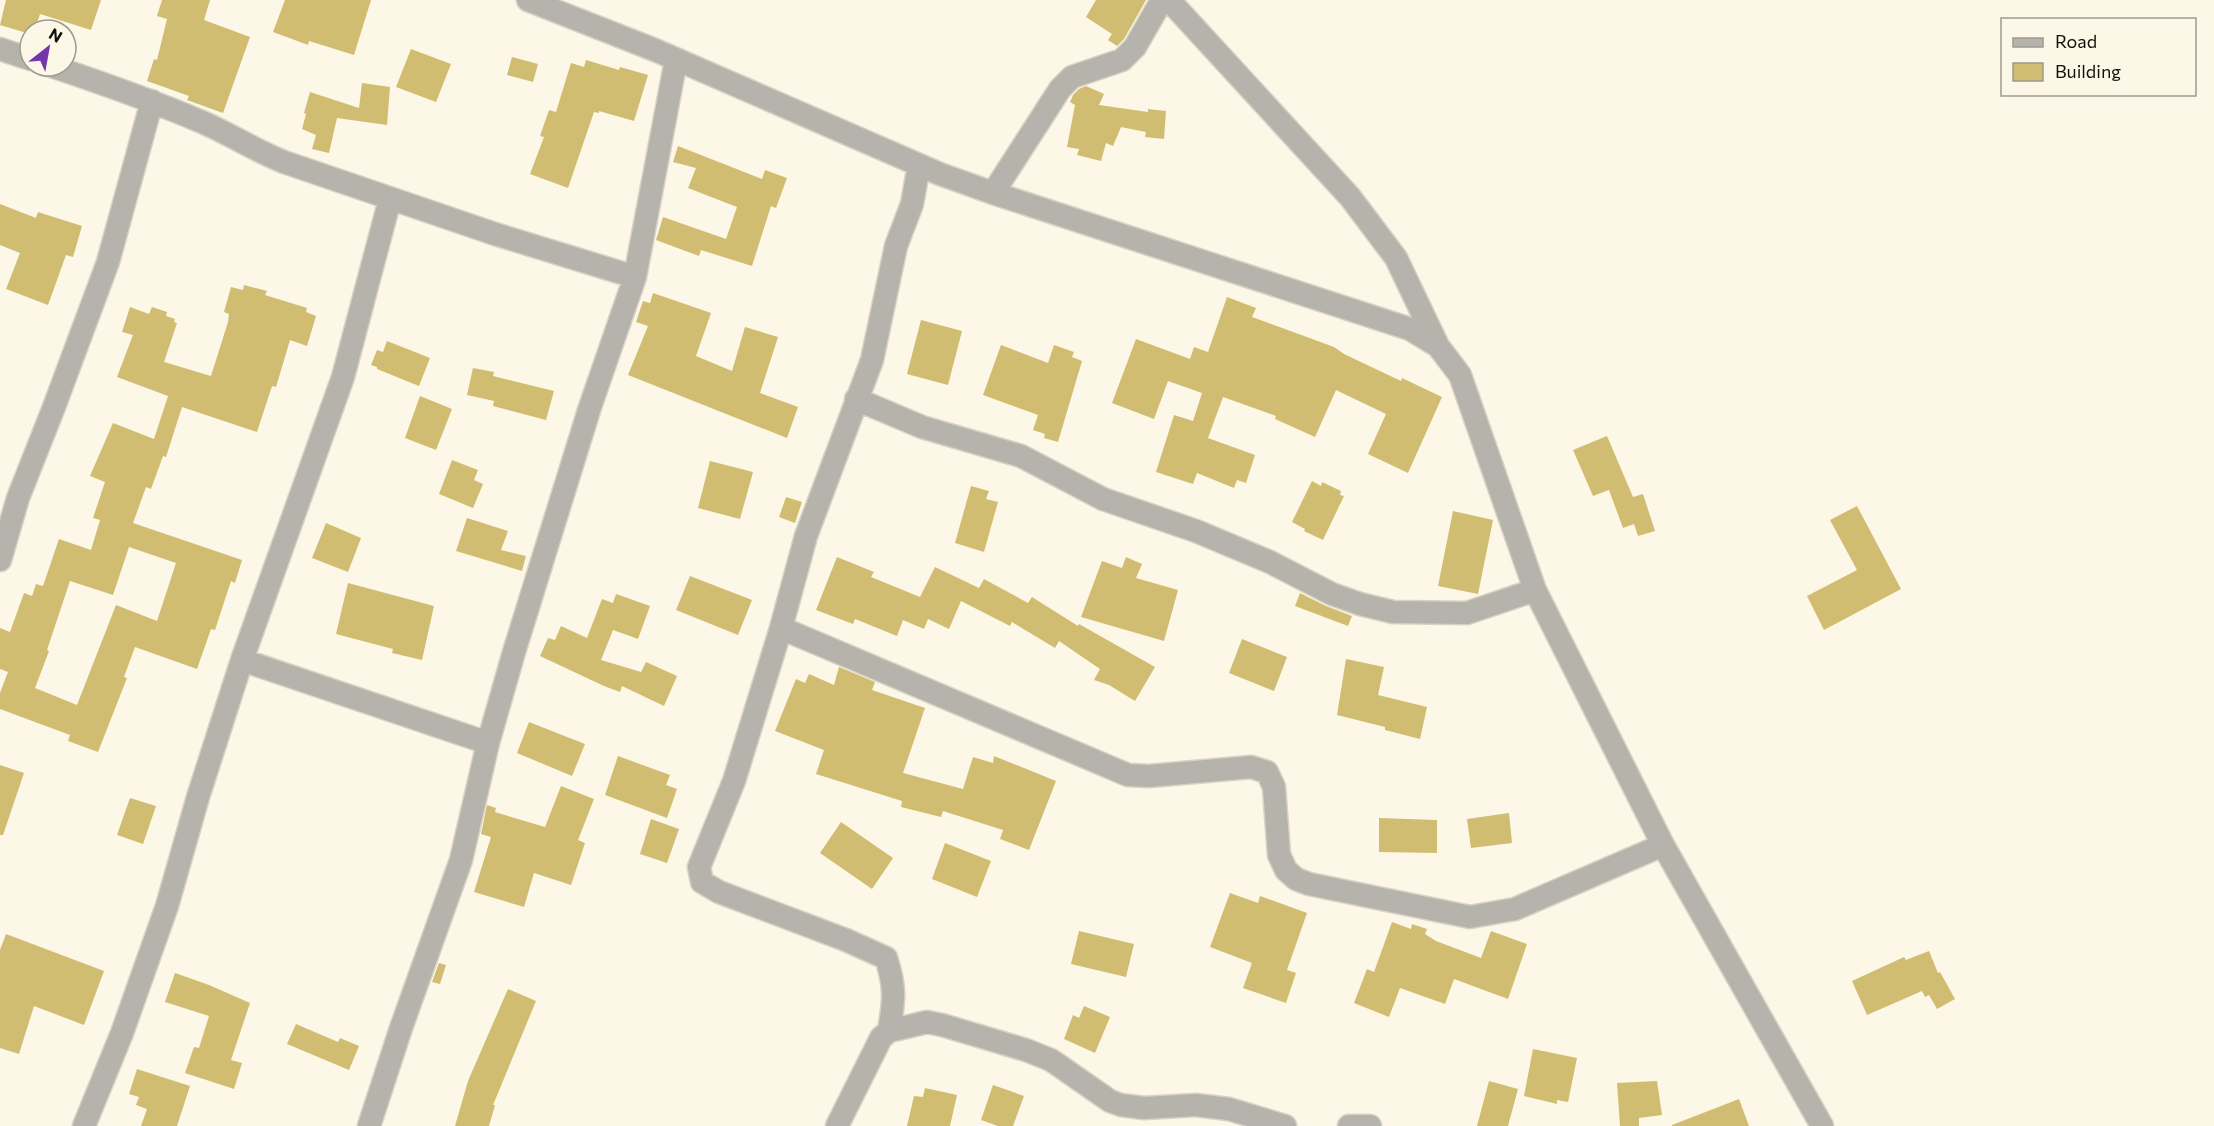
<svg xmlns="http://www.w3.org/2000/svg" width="2214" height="1126" font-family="Commissioner,sans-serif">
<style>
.building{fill:#d1bd71;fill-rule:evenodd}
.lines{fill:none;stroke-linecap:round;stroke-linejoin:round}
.street-casing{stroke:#d7d2c3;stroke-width:25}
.street{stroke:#b5b3ac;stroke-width:22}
</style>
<rect width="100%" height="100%" fill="#fcf7e6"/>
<path class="building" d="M6,0H101L91,30L40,14L35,30H30V34L0,25Z
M162,0H210L204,20L250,37L223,113L187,100L189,96L147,81L154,59L157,60L167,19L157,16Z
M285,0H371L354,55L309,41L308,45L273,32Z
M1096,0H1146L1124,39L1117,46L1108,40L1112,34L1086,17Z
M411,49L451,64L436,102L396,87Z
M512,57L538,64L533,82L507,75Z
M586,60L619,70L620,67L648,75L634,121L599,111V113L594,112L568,188L530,174L544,137L540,136L549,110L556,112L571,63L584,67Z
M362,83L390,87L387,125L337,118L329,153L312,149L316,135L302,129L306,114L304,113L310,92L359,108Z
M1086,86L1104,94L1099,105L1148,112V109L1166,111L1164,139L1145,137L1146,132L1121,127L1113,146L1106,143L1101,161L1077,155L1079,149L1067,147L1075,105L1070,102L1073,95L1079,89Z
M678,146L762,179L765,170L787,178L776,208L771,206L752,266L701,250L699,256L656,240L663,217L726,239L737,207L688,188L696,168L673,162Z
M0,204L36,218L38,212L82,226L73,257L66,255L48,305L6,289L20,253L0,245Z
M244,285L267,291L265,295L307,308L306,312L316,316L307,346L290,340L276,387L272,386L257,432L182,407L166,457L163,456L151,489L146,487L133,523L242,560L235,583L231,581L215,630L211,629L197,669L135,647L124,677L127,678L98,752L68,741L70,735L0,709V693L8,672L0,669V628L10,632L24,593L32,596L36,584L43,586L59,539L91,550L100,520L93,518L105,482L90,476L113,423L154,439L168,396L117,377L133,335L122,332L130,307L149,314L152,307L167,312L166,316L175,319L174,322L177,323L164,362L211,376L228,322L229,314L224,312L231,287L243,290ZM129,547L176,563L157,621L116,605L77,705L35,688L49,651L47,650L70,581L113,595Z
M653,293L711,313L696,356L732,371L745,327L778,337L760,393L798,407L787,438L628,375L648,326L636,322L643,301L650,303Z
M1227,297L1256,308L1252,317L1334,347L1344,354L1401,381L1402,378L1442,397L1408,473L1368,454L1386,414L1336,390L1315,437L1275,419L1276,416L1223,397L1208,438L1255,455L1246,483L1237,480L1234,488L1197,473L1193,484L1156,472L1174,415L1193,421L1202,393L1168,381L1154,419L1112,403L1136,339L1190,359L1194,347L1208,352Z
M921,320L962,331L948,385L907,374Z
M387,341L430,358L419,386L377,369V367L371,365L377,350L383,352Z
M1001,345L1048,363L1054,345L1074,352L1072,357L1082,361L1058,442L1044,438L1045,434L1033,430L1038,415L983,395Z
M473,368L494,372L493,376L554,391L546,420L493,406L494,401L467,395Z
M420,396L452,409L436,450L405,438Z
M1607,436L1633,497L1643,494L1655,531L1638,536L1634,524L1623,528L1609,490L1593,496L1573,450Z
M452,460L478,470L474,480L483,484L473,508L439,494Z
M710,461L753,472L740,519L698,508Z
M1312,481L1321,486L1322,482L1341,491L1340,495L1344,496L1323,540L1304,531L1305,529L1292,522Z
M971,486L989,491L986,499L998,502L984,552L955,543Z
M786,497L802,502L795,523L779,517Z
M1857,506L1901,589L1824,630L1807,596L1857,570L1830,520Z
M1453,511L1493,520L1478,594L1438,586Z
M467,518L508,531L501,550L526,556L522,571L456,551Z
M326,523L361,538L348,572L312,558Z
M837,557L874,572L871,577L920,597L935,567L979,588L984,579L1028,603L1032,597L1078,626L1079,624L1155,667L1135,701L1109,685L1094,680L1100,669L1059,641L1055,648L1012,622L1010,626L961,601L949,629L928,619L924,629L903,620L897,636L855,619L853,624L816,610Z
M1126,557L1142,564L1136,578L1178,590L1164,641L1081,617L1102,561L1122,568Z
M690,576L752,600L738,635L676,610Z
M348,583L434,606L422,660L392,653L393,649L336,634Z
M1300,593L1326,606L1352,616L1348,626L1295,606Z
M616,594L650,606L638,639L613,630L601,660L641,672L646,662L677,676L664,706L622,686L620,692L604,686L540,656L548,638L555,640L561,626L587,638L602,599L613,603Z
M1242,639L1287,657L1274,691L1229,673Z
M1346,659L1384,667L1378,695L1427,707L1420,739L1385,730V727L1337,715Z
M839,667L875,682L872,690L925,708L903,773L963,789L973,757L993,763L994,756L1056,781L1029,850L1000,839L1003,830L943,811L941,817L901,807L902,801L816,774L824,750L775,731L796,679L805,683L809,674L834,685Z
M529,722L585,744L572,776L517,753Z
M618,756L670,775L666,785L677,789L667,818L605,795Z
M0,765L24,773L3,835H0Z
M561,786L594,799L578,840L585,843L571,885L534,873L524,907L474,892L491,837L481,834L487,805L496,808L495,812L545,827Z
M130,798L156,806L143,844L117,835Z
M1509,813L1512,843L1471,848L1467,819Z
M1379,818L1437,820V853L1379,852Z
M651,819L679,829L667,863L640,854Z
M841,822L893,858L872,889L820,853Z
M945,843L991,861L977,897L932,879Z
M1230,893L1258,903L1260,896L1307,913L1287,970L1296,973L1286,1003L1243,988L1252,963L1210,947Z
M1392,922L1411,929L1412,924L1427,929L1425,934L1436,941L1481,958L1491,931L1527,944L1508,999L1454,979L1445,1004L1400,988L1389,1017L1354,1003L1367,969L1374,972Z
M1079,931L1134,944L1126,977L1071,964Z
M6,934L104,971L84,1025L34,1006L19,1054L0,1048V950Z
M1929,951L1938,973L1940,972L1955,999L1937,1009L1929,995L1925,997L1922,991L1867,1015L1852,981L1904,957L1906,960Z
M439,963L446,965L440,984L432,982Z
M175,973L209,985L250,1003L231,1060L242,1063L234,1089L185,1073L194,1047L199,1048L209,1016L165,1002Z
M508,989L536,1001L493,1105H495L489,1126H455L468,1081Z
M1084,1006L1110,1017L1095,1053L1064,1039L1073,1015L1079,1018Z
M296,1024L338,1042L340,1038L359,1046L349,1070L287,1044Z
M1533,1049L1577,1058L1568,1102L1557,1100V1104L1524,1096Z
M137,1069L190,1086L177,1126H141L147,1109L136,1105L139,1097L129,1094Z
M1489,1081L1518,1089L1508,1126H1477Z
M1657,1081L1662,1115L1639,1118V1126H1620L1617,1083Z
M993,1085L1024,1096L1013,1126H998L981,1120Z
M925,1088L957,1095L950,1126H907L914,1096L923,1097Z
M1739,1099L1749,1126H1672V1125Z"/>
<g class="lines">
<defs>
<path id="street" d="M528,0L655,50L940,174L993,193L1410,329L1438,346L1460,375L1535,590L1663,845L1822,1126
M1169,0L1350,197L1396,258L1438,346
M0,49L30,59
M51,66C102,83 153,101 202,122C230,134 256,151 284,162L495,234L635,277
M993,193L1060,89L1072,77L1122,60L1135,47L1162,0
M856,399L922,427L1021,456L1103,499L1196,531L1270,562L1332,594L1360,604L1393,612L1467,613L1535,590
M0,560L18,498L54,407L108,262L152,101
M781,628L1128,775L1149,776L1251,767L1267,772L1274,787L1279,855L1286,870L1296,879L1309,884L1470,917L1515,909L1663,845
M242,660L488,743
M889,1031C894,1001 896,988 886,958L846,940L719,892L702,882L699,867L734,781L781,628L806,536L872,360L896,246L912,204L919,165
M84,1126L122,1033L167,906L198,797L242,660L343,377L390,199
M369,1126L401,1028L461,860L488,743L514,652L590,407L635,277L676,60
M837,1126L881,1038L889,1031L927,1022L942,1025L1026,1050L1051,1060L1110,1101L1121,1105L1144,1108L1196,1105L1229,1109L1285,1126
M1349,1126H1370"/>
</defs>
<use href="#street" class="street-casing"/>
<use href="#street" class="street"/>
</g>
<rect x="2001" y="18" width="195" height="78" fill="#fcf7e6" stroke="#9e9b8e" stroke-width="1.5"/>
<rect x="2013" y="38" width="30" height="9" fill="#b5b3ac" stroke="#9e9b8e" stroke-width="1.5"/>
<text x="2055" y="48" font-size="18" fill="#12110b">Road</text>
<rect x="2013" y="63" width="30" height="18" fill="#d1bd71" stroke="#9e9b8e" stroke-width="1.5"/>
<text x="2055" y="78" font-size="18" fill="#12110b">Building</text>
<g transform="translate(48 48) rotate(31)"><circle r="28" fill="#fcf7e6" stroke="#9e9b8e" stroke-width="1.5"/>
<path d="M0-4.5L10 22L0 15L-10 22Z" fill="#7436ab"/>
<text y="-9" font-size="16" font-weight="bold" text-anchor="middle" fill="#12110b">N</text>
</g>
</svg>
